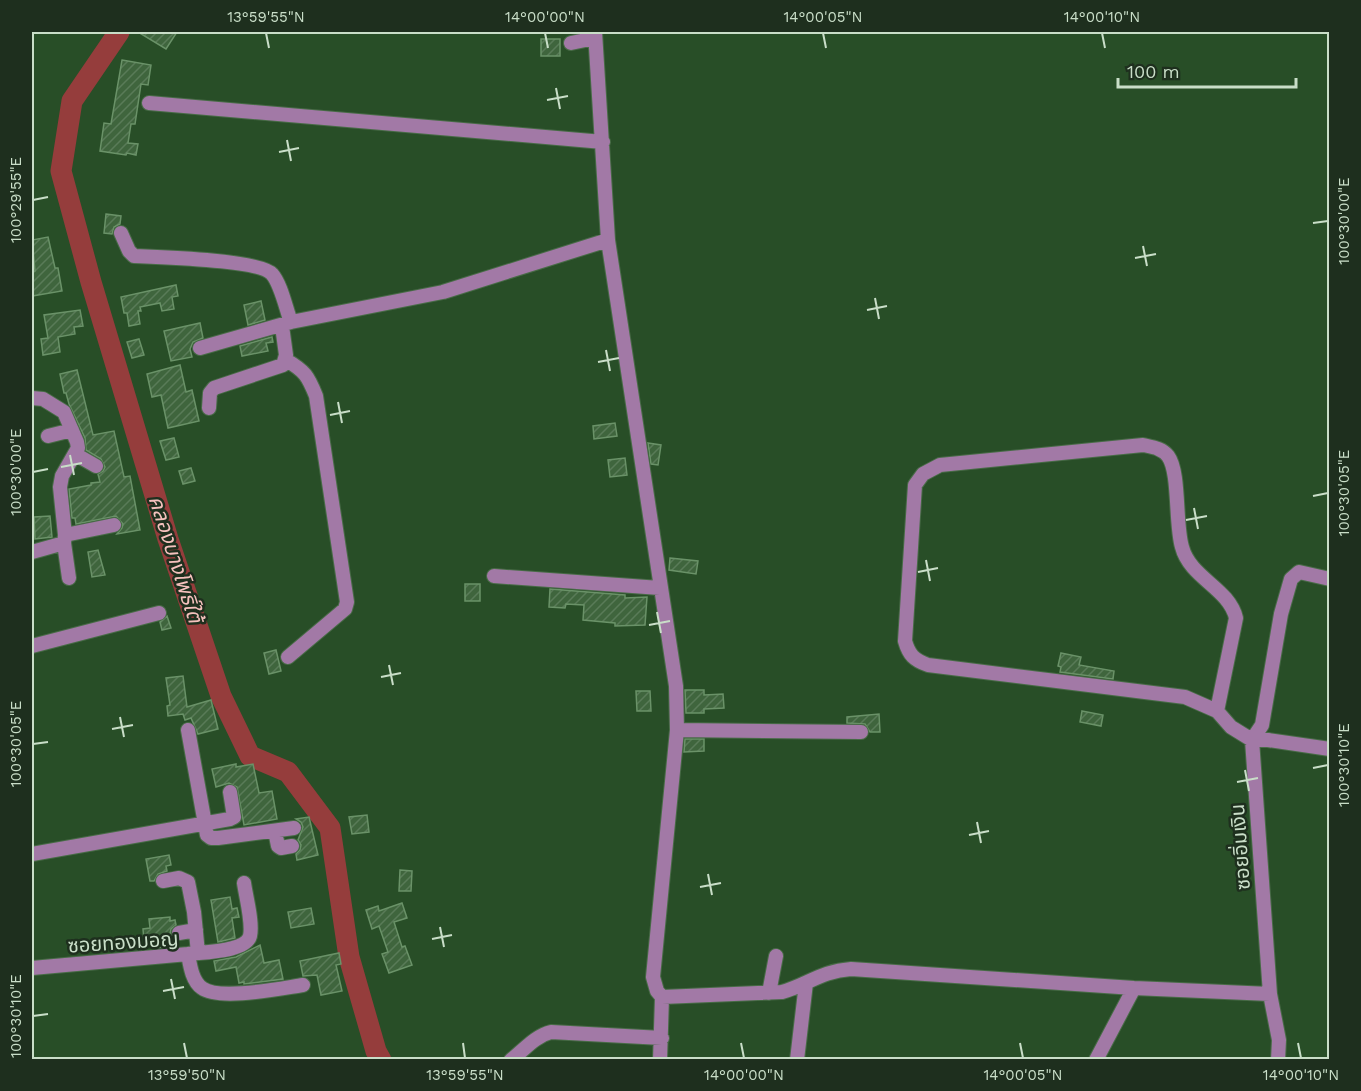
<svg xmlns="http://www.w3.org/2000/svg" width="1361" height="1091" font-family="'Work Sans','Noto Sans Thai',sans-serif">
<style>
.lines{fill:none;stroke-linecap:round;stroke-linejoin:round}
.river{stroke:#953d3c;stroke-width:21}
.building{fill:url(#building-hatch);stroke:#6a9268;stroke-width:1.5}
.minor-casing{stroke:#486b47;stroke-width:16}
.minor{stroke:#a279a6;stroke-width:14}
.ticks{fill:none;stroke:#c9dec8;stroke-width:2}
.labels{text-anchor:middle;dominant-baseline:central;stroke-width:5;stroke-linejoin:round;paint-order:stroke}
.street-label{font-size:20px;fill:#c9dec8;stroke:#1e2f1e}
.water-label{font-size:21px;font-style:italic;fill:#f5c1bd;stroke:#1e2f1e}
.neatline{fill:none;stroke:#c9dec8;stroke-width:2}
.ticks-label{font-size:15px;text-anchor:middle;fill:#c9dec8}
</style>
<defs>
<pattern id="building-hatch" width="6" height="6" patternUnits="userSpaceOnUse" patternTransform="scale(1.5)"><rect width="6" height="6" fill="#3f653d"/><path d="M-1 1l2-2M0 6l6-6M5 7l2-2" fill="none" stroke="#597b58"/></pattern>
</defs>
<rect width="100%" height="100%" fill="#284e27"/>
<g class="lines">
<path class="river" d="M119,32L72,101L61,171L91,282L168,539L221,696L250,756L288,772L330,828L349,957L376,1051L381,1060"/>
</g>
<path class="building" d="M138,32H177L166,49Z
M541,39H560V56H541Z
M122,60L151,65L148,85L141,84L135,124H131L128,143L138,144L136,155L127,153L126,155L100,151L104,123L111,124Z
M106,214L121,216L120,224L114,227L112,234L104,233Z
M48,237L55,268H58L62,291L32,296V272L35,271L32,240Z
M176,285L178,296L172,297L174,309L162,311L160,303L140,307L141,311H138L140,324L129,326L127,313H124L121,297Z
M261,301L265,320L248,325L244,305Z
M80,310L83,326L74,327L75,334L58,337L60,352L43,355L41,339L48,338L44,315Z
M200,323L203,338L193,342L190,349L192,357L171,361L164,331Z
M272,337L273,342L266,343L268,351L242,356L240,346Z
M139,339L144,355L132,358L127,342Z
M180,365L186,392L192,390L199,421L168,428L161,395L152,397L147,374Z
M77,370L93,435L114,431L124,477L130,476L140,530L117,534L122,528L123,524L116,516L76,524L75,518H72L69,489L91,485V483L100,482L98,474L103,471L105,467L101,459L86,450L85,438L69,404L66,393H64L60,374Z
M615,423L617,436L594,439L593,426Z
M174,438L179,457L166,460L160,441Z
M648,443L661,445L658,465L651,464Z
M625,458L627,475L610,477L608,460Z
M191,468L195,481L183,484L179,471Z
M50,516L52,537L35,539L34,517Z
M98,550L105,575L92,577L88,552Z
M670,558L698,561L696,574L669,570Z
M465,584H480V601H465Z
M550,589L625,595V598L647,597L645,625L615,626V623L583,620L584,605L566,604L565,608L549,607Z
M167,616L171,628L162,630L160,622Z
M276,650L281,671L269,674L264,653Z
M1061,653L1081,657L1079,665L1114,671L1113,679L1060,672L1061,667L1058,666Z
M183,676L187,707L211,700L218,729L198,734L191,718L185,720L183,714L168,716L167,706L170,705L166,678Z
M685,690H704V695L723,694L724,708L704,709V713H686Z
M636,691H650L651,711H637Z
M1082,711L1103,715L1101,726L1080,722Z
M879,714L880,732H870L865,724L847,723V717Z
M685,739H704V751L684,752Z
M236,764V767L253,764L259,793L272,791L277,819L244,825L237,787L229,783L216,787L212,769Z
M367,815L369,832L352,834L349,817Z
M309,817L318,855L297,860L296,854L300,850L301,845L298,840L303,827L301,822L296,819Z
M169,855L171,865L166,866L167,871L158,874L154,881H150L146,859Z
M400,870L412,871L411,891H399Z
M230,897L232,909L237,908L239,917L232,918L235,938L218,942L211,900Z
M402,903L407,918L394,922L402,947L405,946L412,965L389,973L382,954L388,952L379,926L372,929L366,910L378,906L379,911Z
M311,908L314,924L291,928L288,912Z
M170,917V921L175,920L176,925L171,929L170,934L173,939L177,942L178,946L152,948L151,940L144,941L143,929L150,928L149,919Z
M260,945L264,963L279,960L283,979L244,984V982L239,983L236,967L216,971L214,961L236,957Z
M339,953L341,964L336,965L342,991L321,995L317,975L303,976L300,961Z"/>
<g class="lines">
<defs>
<path id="minor" d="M595,32L608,240L676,686L677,730L653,977L657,991L662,997L782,992C809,984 821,971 851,969L1134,988L1270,994
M571,43L595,38
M149,103L603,142
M121,233L129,251L134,256C157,257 260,260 272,274C281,284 286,309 291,322
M200,348L291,322L443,292L608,240
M286,360C305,371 308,376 316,396L347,602L345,609L288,657
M32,398L43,399L64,412L77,442L78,448L62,476L60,487L65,535L64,543L32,552
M209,408L210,393L214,388L283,365L286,355L282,326
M48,436L72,430
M75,454L96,466
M65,535L114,525
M64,543L69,578
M494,576L660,588
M32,646L159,613
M1217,711L1236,618C1229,588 1190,578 1182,547C1175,524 1180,472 1168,456C1162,448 1152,447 1143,445L940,465L923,474L915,485L905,641C909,655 914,660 928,665L1185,697L1217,711L1231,727L1252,740L1262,725L1281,614L1291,579L1299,572L1330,579
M188,730L207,835L211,838H218L294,828
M677,730L861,732
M275,831L278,846L281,848L292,846
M32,854L230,819L234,817L230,792
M163,881L179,878L188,882L194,912L198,953
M179,933L196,930
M188,954C203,952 246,952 250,936C253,923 246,897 244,883
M32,968L188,954C190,965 192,981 202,988C219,1001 282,988 303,985
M769,993L776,956
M511,1060C524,1050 535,1036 551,1032L662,1038
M660,1060L662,997
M797,1060L806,983
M1096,1060L1134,988
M1278,1060L1279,1040L1270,994L1252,740H1268L1330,749"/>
</defs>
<use href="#minor" class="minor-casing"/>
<use href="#minor" class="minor"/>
</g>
<path class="ticks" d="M266,33L269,48M545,33L548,48M823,33L826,48M1102,33L1105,48M556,88L560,109M547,100L568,96M287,140L291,161M279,152L299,148M33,200L48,197M1313,223L1328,221M1143,246L1147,266M1135,258L1156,254M875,298L879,319M867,310L887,306M606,350L610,371M598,362L619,358M338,402L342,423M330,415L350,411M70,455L74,475M61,467L82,463M33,472L48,469M1313,496L1328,493M1194,508L1198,529M1186,520L1207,516M926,560L930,581M918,572L938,568M657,612L661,633M649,625L670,621M389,665L393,685M381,677L401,673M120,717L124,737M112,729L133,725M33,744L48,742M1313,768L1328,765M1245,770L1249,791M1237,782L1258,778M977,822L981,843M969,835L989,831M708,874L712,895M700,887L721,883M440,927L444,947M432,939L452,935M171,979L175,999M163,991L184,987M33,1016L48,1014M184,1043L187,1058M463,1043L465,1058M741,1043L744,1058M1020,1043L1023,1058M1298,1043L1301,1058"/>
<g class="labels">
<g class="street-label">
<text transform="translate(1240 847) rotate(-94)">ซอยอิ่มเงิน</text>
<text transform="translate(123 942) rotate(-4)">ซอยทองมอญ</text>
</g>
<g class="water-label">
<text transform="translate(176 559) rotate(72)">คลองบางโพธิ์ใต้</text>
</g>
</g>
<rect width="1361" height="1091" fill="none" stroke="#1e2f1e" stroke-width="66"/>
<path d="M1118 78v9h178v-9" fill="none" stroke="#c9dec8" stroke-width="3"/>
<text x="1127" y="78" font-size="18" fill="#c9dec8" stroke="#1e2f1e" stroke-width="4.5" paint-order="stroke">100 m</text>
<rect x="33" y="33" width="1295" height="1025" class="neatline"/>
<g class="ticks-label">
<text x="266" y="22">13°59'55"N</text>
<text x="545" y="22">14°00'00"N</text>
<text x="823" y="22">14°00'05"N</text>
<text x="1102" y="22">14°00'10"N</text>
<text transform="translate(16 200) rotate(-90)" y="5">100°29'55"E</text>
<text transform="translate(1344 221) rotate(-90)" y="5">100°30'00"E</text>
<text transform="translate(16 472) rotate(-90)" y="5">100°30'00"E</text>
<text transform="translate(1344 493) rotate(-90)" y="5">100°30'05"E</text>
<text transform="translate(16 744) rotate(-90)" y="5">100°30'05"E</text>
<text transform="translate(1344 765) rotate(-90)" y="5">100°30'10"E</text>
<text transform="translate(16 1016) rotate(-90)" y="5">100°30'10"E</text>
<text x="187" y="1080">13°59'50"N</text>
<text x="465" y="1080">13°59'55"N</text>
<text x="744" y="1080">14°00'00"N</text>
<text x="1023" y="1080">14°00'05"N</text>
<text x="1301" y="1080">14°00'10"N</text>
</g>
</svg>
